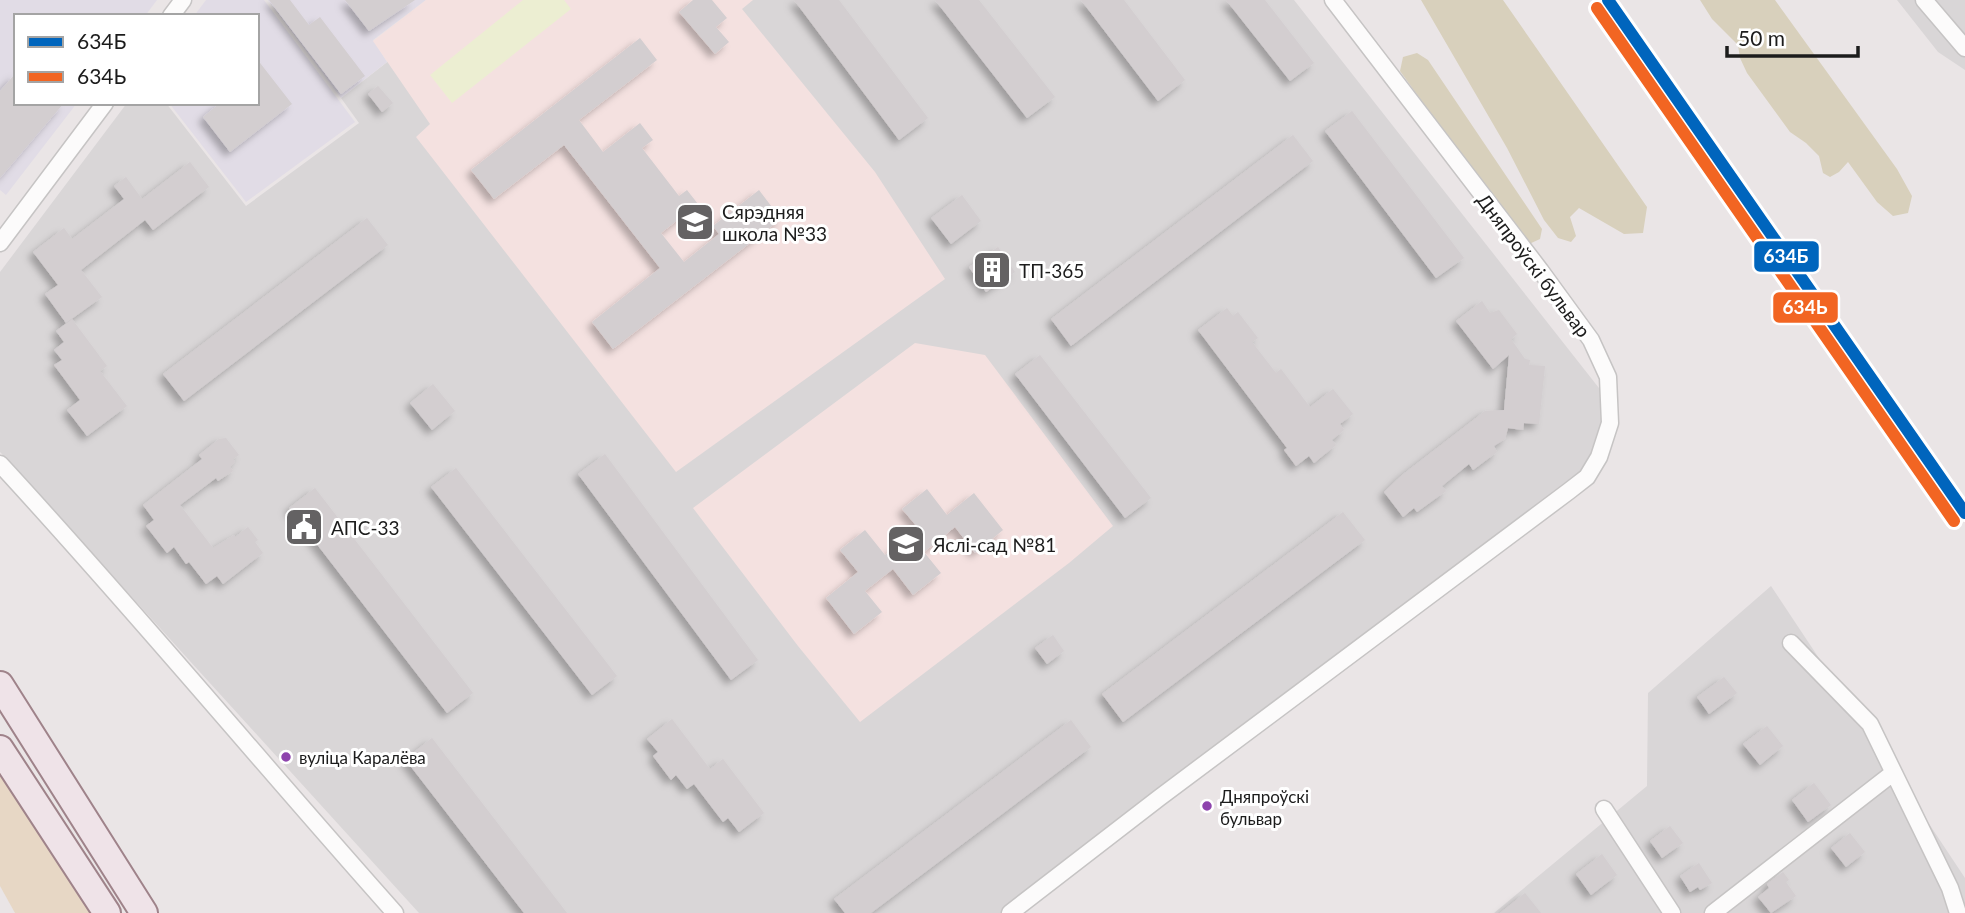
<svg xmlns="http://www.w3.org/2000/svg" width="1965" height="913" font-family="Lato,sans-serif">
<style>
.residential{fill:#d9d6d7}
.industrial{fill:#e1dce6}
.education{fill:#f4e1e0}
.grass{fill:#e7d7c5}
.forest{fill:#d8d0bc}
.park{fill:#eceed2}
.building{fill:#d3ced0;filter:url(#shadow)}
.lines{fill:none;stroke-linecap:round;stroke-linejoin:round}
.street-casing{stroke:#c6c4c4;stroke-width:19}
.primary-casing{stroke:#9f838a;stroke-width:30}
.street{stroke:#fcfbfb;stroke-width:16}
.primary{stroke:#efe3e8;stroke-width:26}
.rail-1-casing{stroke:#fff;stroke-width:18}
.rail-2-casing{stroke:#fff;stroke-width:18}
.rail-1{stroke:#0065bd;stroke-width:12}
.rail-2{stroke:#f26522;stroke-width:12}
.bus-dot{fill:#8e44ad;stroke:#fff;stroke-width:2.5}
.labels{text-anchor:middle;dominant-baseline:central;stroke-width:6;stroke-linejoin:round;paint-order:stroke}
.bus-label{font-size:17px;fill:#1c1c1c;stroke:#fff;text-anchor:start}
.poi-label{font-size:19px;fill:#1c1c1c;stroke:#fff;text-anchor:start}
.street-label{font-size:19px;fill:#1c1c1c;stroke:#fff}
.line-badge{stroke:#fff;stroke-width:2.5}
.badge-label{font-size:19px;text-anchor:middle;font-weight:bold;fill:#fff}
</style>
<defs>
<filter id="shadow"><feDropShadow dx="-5" dy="5" stdDeviation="3.5" flood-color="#0004"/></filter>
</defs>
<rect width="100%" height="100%" fill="#eae5e6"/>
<path class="residential" d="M467,0H1294L1606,397L1596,463L1017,913H419L0,452V272L127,103H166L246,206L359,123L341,98Z
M1897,0H1965V70L1938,52Z
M1771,586L1965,878V913H1494L1647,786L1648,693Z"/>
<path class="industrial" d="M0,0H157L145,16H16V103H77L6,195L0,190Z
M206,0H264L355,122L246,202L169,103H257V16H194Z
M268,0H426L373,40L387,62L341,98Z"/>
<path class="education" d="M426,0H753L742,9L875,172L945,279L676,472L416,137L430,124L373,41Z
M915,343L985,355L1113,526L1069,563L860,722L798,646L693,508Z"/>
<path class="grass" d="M0,774L91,913H15L0,886Z"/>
<path class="forest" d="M1421,0H1503L1647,207L1643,233L1624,234L1579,208L1570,217L1576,236L1571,242L1558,238L1544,220L1507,148Z
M1700,0H1775L1897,169L1912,196L1908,213L1893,216L1877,202L1848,162L1839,172L1830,177L1823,173L1819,156L1806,143L1790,132L1747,73L1740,58L1738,45L1712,19Z
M1417,53L1428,60L1542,229L1540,239L1529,244L1519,236L1400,71L1403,57Z"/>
<path class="park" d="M523,0H564L571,9L452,103L430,75Z"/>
<path class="building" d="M269,0H290L309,25L320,17L365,76L341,94Z
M345,0H415L369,31Z
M693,0H712L727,18L716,27L729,42L715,54L679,12Z
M794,0H839L928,118L899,140Z
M935,0H979L1055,97L1027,118Z
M1081,0H1124L1185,80L1158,101Z
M1226,0H1265L1314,63L1290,81Z
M640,38L657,60L579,120L603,152L640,123L653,140L642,148L679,196L687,190L698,204L661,233L684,262L719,234L713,226L759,190L781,219L613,349L592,322L660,268L564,145L494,199L471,170Z
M257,59L292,104L230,152L203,117L220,103H257Z
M16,73V103H64L0,178V91Z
M378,86L393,103L382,112L368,94Z
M1352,111L1464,258L1436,278L1325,131Z
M1293,135L1313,161L1071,346L1051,319Z
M190,162L209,187L153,230L145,220L81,270L102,297L66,323L45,294L58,285L33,252L64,228L72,239L124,199L114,186L126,177L142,199Z
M962,195L981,221L951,244L931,218Z
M367,218L388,245L184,401L163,374Z
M998,247L1015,272L986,292L969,267Z
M1482,301L1490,313L1499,310L1517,334L1511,339L1525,359L1530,360L1529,365L1545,366L1539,424L1524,423L1523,430L1508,428L1505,439L1494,446L1497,452L1473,470L1469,464L1442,486L1446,491L1417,512L1414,508L1403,517L1384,492L1402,475L1485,411L1504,410L1509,355L1493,369L1456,321Z
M1227,308L1233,316L1238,312L1258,338L1252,342L1276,373L1281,369L1310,407L1333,389L1353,414L1340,424L1344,430L1332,440L1336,445L1314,463L1309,456L1296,466L1284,450L1287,448L1198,330Z
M72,319L107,366L100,371L127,406L87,436L67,410L80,400L54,365L62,360L54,350L64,342L56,331Z
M1040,355L1151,498L1125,518L1015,374Z
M433,384L455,411L432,430L410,403Z
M226,438L239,455L233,459L235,462L230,467L233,471L218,481L216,478L180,505L213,548L234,535L235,537L248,527L258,540L255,542L263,553L223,584L217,576L206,584L189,562L186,564L174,547L167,553L146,526L154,520L143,505L202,459L199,455L219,439Z
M605,454L758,660L731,680L578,474Z
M456,468L617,676L592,695L431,487Z
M315,488L473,693L447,713L289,508Z
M927,489L947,515L974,493L1003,530L975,553L955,527L924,552L941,573L913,595L893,569L865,591L882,612L854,634L826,598L858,572L840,550L865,530L885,555L919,529L902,509Z
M1343,512L1365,540L1123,722L1102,694Z
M1053,635L1064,651L1047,664L1035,648Z
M1724,677L1737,693L1709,714L1697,697Z
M672,719L710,769L723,759L764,813L739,832L728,818L723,822L694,784L687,789L676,775L671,780L653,756L658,752L647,739Z
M1071,720L1091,747L871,913H845L834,899Z
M1767,726L1783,746L1760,765L1743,744Z
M432,738L567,913H524L405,759Z
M1814,783L1831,805L1808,822L1792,800Z
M1670,826L1683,843L1662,858L1650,841Z
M1850,833L1865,852L1846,867L1831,848Z
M1602,854L1617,875L1591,895L1576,874Z
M1699,863L1712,883L1700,890L1698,887L1690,892L1680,876Z
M1783,872L1789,880L1786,882L1796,896L1771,913L1758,897L1769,888L1767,884Z
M1525,893L1541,913H1500Z"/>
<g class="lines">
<defs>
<path id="street" d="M1924,0L1965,48
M171,16L183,0
M0,243L105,103
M0,464C135,610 262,764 395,913
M1791,643L1870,724L1950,888L1958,913
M1604,809L1672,913
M1010,913L1159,798L1569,491L1587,477L1599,457L1610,423L1608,377L1591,340L1540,270L1333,0
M1713,913L1893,773"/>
<path id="primary" d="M0,685L144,913
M0,749L107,913"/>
</defs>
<use href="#street" class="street-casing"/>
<use href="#primary" class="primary-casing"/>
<use href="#street" class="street"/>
<use href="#primary" class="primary"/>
<defs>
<path id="rail-1" d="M1608,0L1965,513"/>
<path id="rail-2" d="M1597,8L1954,521"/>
</defs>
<use href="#rail-1" class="rail-1-casing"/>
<use href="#rail-2" class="rail-2-casing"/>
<use href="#rail-1" class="rail-1"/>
<use href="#rail-2" class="rail-2"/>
</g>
<defs>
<symbol id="school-square" viewBox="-11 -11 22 22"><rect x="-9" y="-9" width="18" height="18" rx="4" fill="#646263" stroke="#fff"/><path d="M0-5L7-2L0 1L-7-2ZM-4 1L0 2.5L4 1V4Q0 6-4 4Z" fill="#fff"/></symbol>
<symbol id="building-square" viewBox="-11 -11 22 22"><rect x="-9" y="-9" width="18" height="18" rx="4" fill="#646263" stroke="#fff"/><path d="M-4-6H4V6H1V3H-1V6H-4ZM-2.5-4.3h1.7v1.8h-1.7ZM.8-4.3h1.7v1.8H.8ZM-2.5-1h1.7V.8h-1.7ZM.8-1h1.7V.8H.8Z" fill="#fff"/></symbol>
<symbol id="civic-square" viewBox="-11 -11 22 22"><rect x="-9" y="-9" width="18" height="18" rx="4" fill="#646263" stroke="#fff"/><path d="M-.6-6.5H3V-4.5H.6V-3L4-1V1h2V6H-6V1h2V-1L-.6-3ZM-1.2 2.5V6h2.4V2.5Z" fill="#fff"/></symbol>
</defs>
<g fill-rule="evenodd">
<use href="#school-square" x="673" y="200" width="44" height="44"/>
<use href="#building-square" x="970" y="248" width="44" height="44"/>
<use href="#civic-square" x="282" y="505" width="44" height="44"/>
<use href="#school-square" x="884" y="522" width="44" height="44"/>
</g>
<g class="bus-dot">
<circle cx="286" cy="757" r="6"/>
<circle cx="1207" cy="806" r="6"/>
</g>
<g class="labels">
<g class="bus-label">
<text x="299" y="757">вуліца Каралёва</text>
<text x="1220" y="796">Дняпроўскі<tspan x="1220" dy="22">бульвар</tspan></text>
</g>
<g class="poi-label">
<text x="722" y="211">Сярэдняя<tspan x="722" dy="22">школа №33</tspan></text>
<text x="1019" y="270">ТП-365</text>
<text x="331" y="527">АПС-33</text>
<text x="933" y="544">Яслі-сад №81</text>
</g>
<g class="street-label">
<text transform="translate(1534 265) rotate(53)">Дняпроўскі бульвар</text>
</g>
</g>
<g class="line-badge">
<rect x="1753" y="240" width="67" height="33" rx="7" fill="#0065bd"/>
<rect x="1772" y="291" width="67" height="33" rx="7" fill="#f26522"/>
</g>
<g class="badge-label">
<text x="1786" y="263">634Б</text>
<text x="1805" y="314">634Ь</text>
</g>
<rect x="14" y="14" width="245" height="91" fill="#ffffff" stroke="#a4a4a4" stroke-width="2"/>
<rect x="28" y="37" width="35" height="10" fill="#0065bd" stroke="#a4a4a4" stroke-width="2"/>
<text x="77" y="49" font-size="21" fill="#1c1c1c">634Б</text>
<rect x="28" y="72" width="35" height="10" fill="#f26522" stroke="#a4a4a4" stroke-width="2"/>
<text x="77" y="84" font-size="21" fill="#1c1c1c">634Ь</text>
<path d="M1727 46v10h131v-10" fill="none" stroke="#1c1c1c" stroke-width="3.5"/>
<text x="1738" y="46" font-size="21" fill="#1c1c1c" stroke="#ffffff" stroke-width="5" paint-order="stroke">50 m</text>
</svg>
